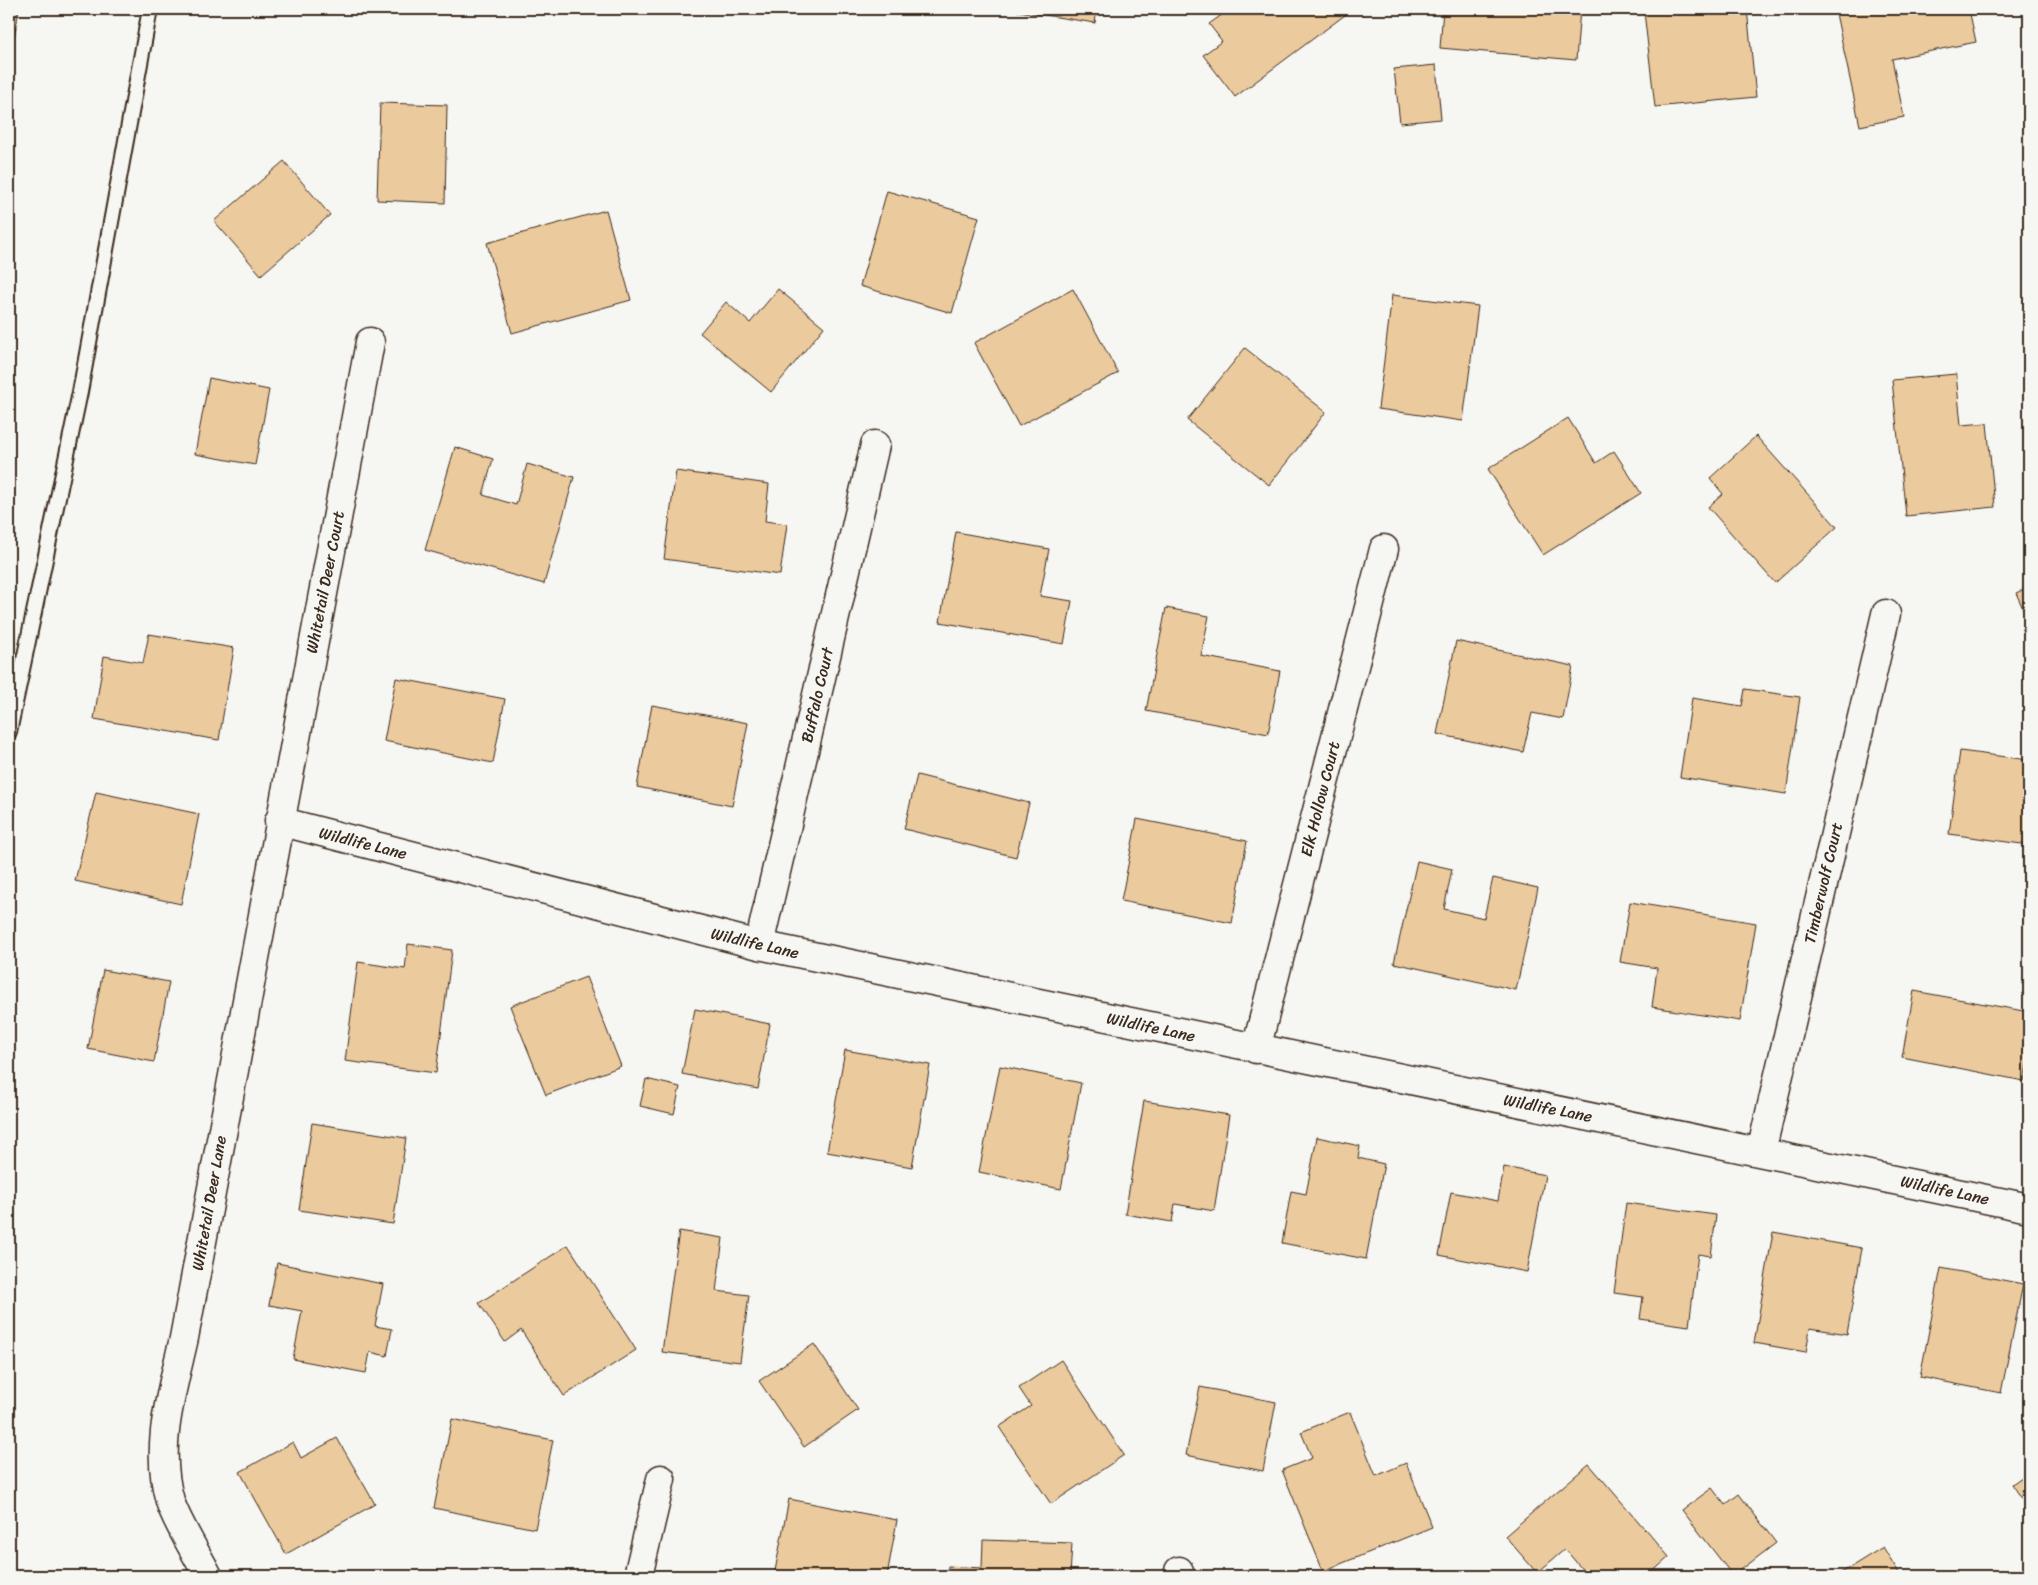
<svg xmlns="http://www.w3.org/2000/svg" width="2038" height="1585" font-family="Sriracha,sans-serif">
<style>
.building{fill:#ebca9d;stroke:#3b2a1e}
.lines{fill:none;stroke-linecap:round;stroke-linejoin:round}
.service-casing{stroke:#3b2a1e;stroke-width:18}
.minor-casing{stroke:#3b2a1e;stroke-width:31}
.service{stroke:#f6f6f2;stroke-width:14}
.minor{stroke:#f6f6f2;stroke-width:28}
.labels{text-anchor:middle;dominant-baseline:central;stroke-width:4;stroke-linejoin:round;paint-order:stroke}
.street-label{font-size:16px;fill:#3b2a1e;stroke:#f6f6f2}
</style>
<rect width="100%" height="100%" fill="#f6f6f2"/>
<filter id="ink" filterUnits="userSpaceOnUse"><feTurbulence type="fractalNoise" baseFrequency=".02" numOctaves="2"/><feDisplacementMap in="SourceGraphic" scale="10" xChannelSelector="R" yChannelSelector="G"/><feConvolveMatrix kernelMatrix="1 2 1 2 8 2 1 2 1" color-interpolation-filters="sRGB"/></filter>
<g filter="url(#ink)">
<path class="building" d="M9,9H19L13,44L9,43Z
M1006,9H1097L1095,23Z
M1230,9H1353L1235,97L1203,55L1222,41L1209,24Z
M1443,9H1580L1576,60L1440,48Z
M1674,9H1747L1756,97L1655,107L1644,12Z
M1835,9H1969L1976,42L1892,59L1904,117L1860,126Z
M1436,65L1441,119L1400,123L1394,69Z
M380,103L447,105L445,203L377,200Z
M284,161L330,215L261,275L214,221Z
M887,191L979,217L952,313L860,286Z
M606,210L631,300L512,333L487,243Z
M778,289L824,327L771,392L700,333L726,302L750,323Z
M1073,289L1118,373L1019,426L974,343Z
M1392,295L1478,306L1463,421L1378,409Z
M1245,348L1326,412L1269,485L1187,420Z
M1956,374L1961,425L1987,423L1995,507L1906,516L1892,380Z
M209,378L269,390L255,465L195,454Z
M1568,418L1596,463L1614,451L1641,493L1543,555L1488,469Z
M1756,436L1837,527L1775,583L1708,507L1723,494L1710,478Z
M455,447L493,459L483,495L516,505L527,464L574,477L544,584L425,550Z
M676,471L769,484L765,521L787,524L780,575L664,559Z
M956,532L1049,549L1040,596L1072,601L1064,644L940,622Z
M2029,587V622L2016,593Z
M1166,608L1209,616L1201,656L1280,671L1268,734L1146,711Z
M149,634L234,648L219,740L94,719L104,656L143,663Z
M1456,641L1573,666L1563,719L1532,713L1523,752L1437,734Z
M396,678L505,699L493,763L384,741Z
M1745,689L1800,697L1786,794L1680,777L1692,698L1742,706Z
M652,705L748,723L732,806L637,787Z
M1960,751L2029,760V845L1949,834Z
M917,775L1029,803L1016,857L904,829Z
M96,792L199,814L181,904L75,881Z
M1137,819L1247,841L1232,923L1121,901Z
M1417,861L1452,869L1444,909L1484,918L1493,878L1538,888L1516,990L1394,963Z
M1630,902L1756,923L1740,1021L1652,1007L1657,968L1620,962Z
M408,944L452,950L436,1073L345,1061L358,962L405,969Z
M103,970L169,982L154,1062L88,1049Z
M586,977L621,1066L546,1095L510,1006Z
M1914,991L2029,1012V1054L2024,1081L1902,1057Z
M695,1009L770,1024L758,1089L682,1074Z
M845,1050L930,1065L912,1167L827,1152Z
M1000,1066L1081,1083L1061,1189L979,1172Z
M646,1079L680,1087L674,1114L640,1106Z
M1144,1101L1229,1115L1214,1211L1175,1204L1172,1222L1125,1214Z
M312,1123L406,1138L393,1224L299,1210Z
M1317,1137L1360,1146L1358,1158L1384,1164L1366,1259L1282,1243L1291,1191L1306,1194Z
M1504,1167L1545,1175L1527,1272L1439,1255L1451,1192L1498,1201Z
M1626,1203L1716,1215L1711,1256L1698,1254L1689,1326L1640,1319L1643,1297L1614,1293Z
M679,1231L723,1238L716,1291L749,1295L740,1362L662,1352Z
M1773,1232L1862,1248L1847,1334L1810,1328L1806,1352L1754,1343Z
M568,1245L636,1350L564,1396L521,1330L505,1342L479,1303Z
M277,1263L383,1284L375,1326L392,1329L387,1356L370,1352L366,1373L293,1359L302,1311L269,1305Z
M1941,1268L2023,1284L2001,1393L1920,1377Z
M814,1344L858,1410L804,1447L759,1381Z
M1061,1360L1124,1455L1051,1504L999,1427L1031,1406L1019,1388Z
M1200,1387L1276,1402L1263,1471L1186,1455Z
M1350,1412L1376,1476L1406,1463L1432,1527L1323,1571L1282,1470L1312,1458L1301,1432Z
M452,1419L553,1440L535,1529L434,1508Z
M337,1438L375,1504L286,1554L240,1472L293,1442L301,1458Z
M1589,1464L1669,1557L1648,1576H1584L1586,1574L1565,1549L1537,1573L1505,1536Z
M2029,1472V1509L2012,1484Z
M1712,1488L1725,1505L1739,1494L1776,1543L1733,1576L1682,1510Z
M789,1499L897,1520L887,1576H774Z
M983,1540L1072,1543L1070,1576H947L948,1566L982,1568Z
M1883,1547L1901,1576H1836Z"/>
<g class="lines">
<defs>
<path id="service" d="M9,732L80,392L150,9"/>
<path id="minor" d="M279,821L759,945L2029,1208
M759,945L875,445
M1256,1049L1384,549
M1761,1152L1886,614
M208,1576C198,1556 176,1521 170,1501C154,1446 172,1392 184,1338L370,342
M638,1576L661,1479
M1178,1576L1179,1571"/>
</defs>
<use href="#service" class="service-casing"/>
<use href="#minor" class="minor-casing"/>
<use href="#service" class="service"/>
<use href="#minor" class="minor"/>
</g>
</g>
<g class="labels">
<g class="street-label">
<text transform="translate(325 582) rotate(-79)">Whitetail Deer Court</text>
<text transform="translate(817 695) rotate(-77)">Buffalo Court</text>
<text transform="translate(1320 799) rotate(-76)">Elk Hollow Court</text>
<text transform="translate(363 843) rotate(14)">Wildlife Lane</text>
<text transform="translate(1823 883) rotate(-77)">Timberwolf Court</text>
<text transform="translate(755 943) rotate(13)">Wildlife Lane</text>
<text transform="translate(1151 1027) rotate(12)">Wildlife Lane</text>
<text transform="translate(1548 1108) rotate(11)">Wildlife Lane</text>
<text transform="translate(1945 1190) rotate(12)">Wildlife Lane</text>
<text transform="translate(209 1203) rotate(-80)">Whitetail Deer Lane</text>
</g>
</g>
<rect width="2038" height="1585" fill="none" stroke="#f6f6f2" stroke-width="30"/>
<rect x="15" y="15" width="2008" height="1555" fill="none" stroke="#3b2a1e" stroke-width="2" filter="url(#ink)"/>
</svg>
